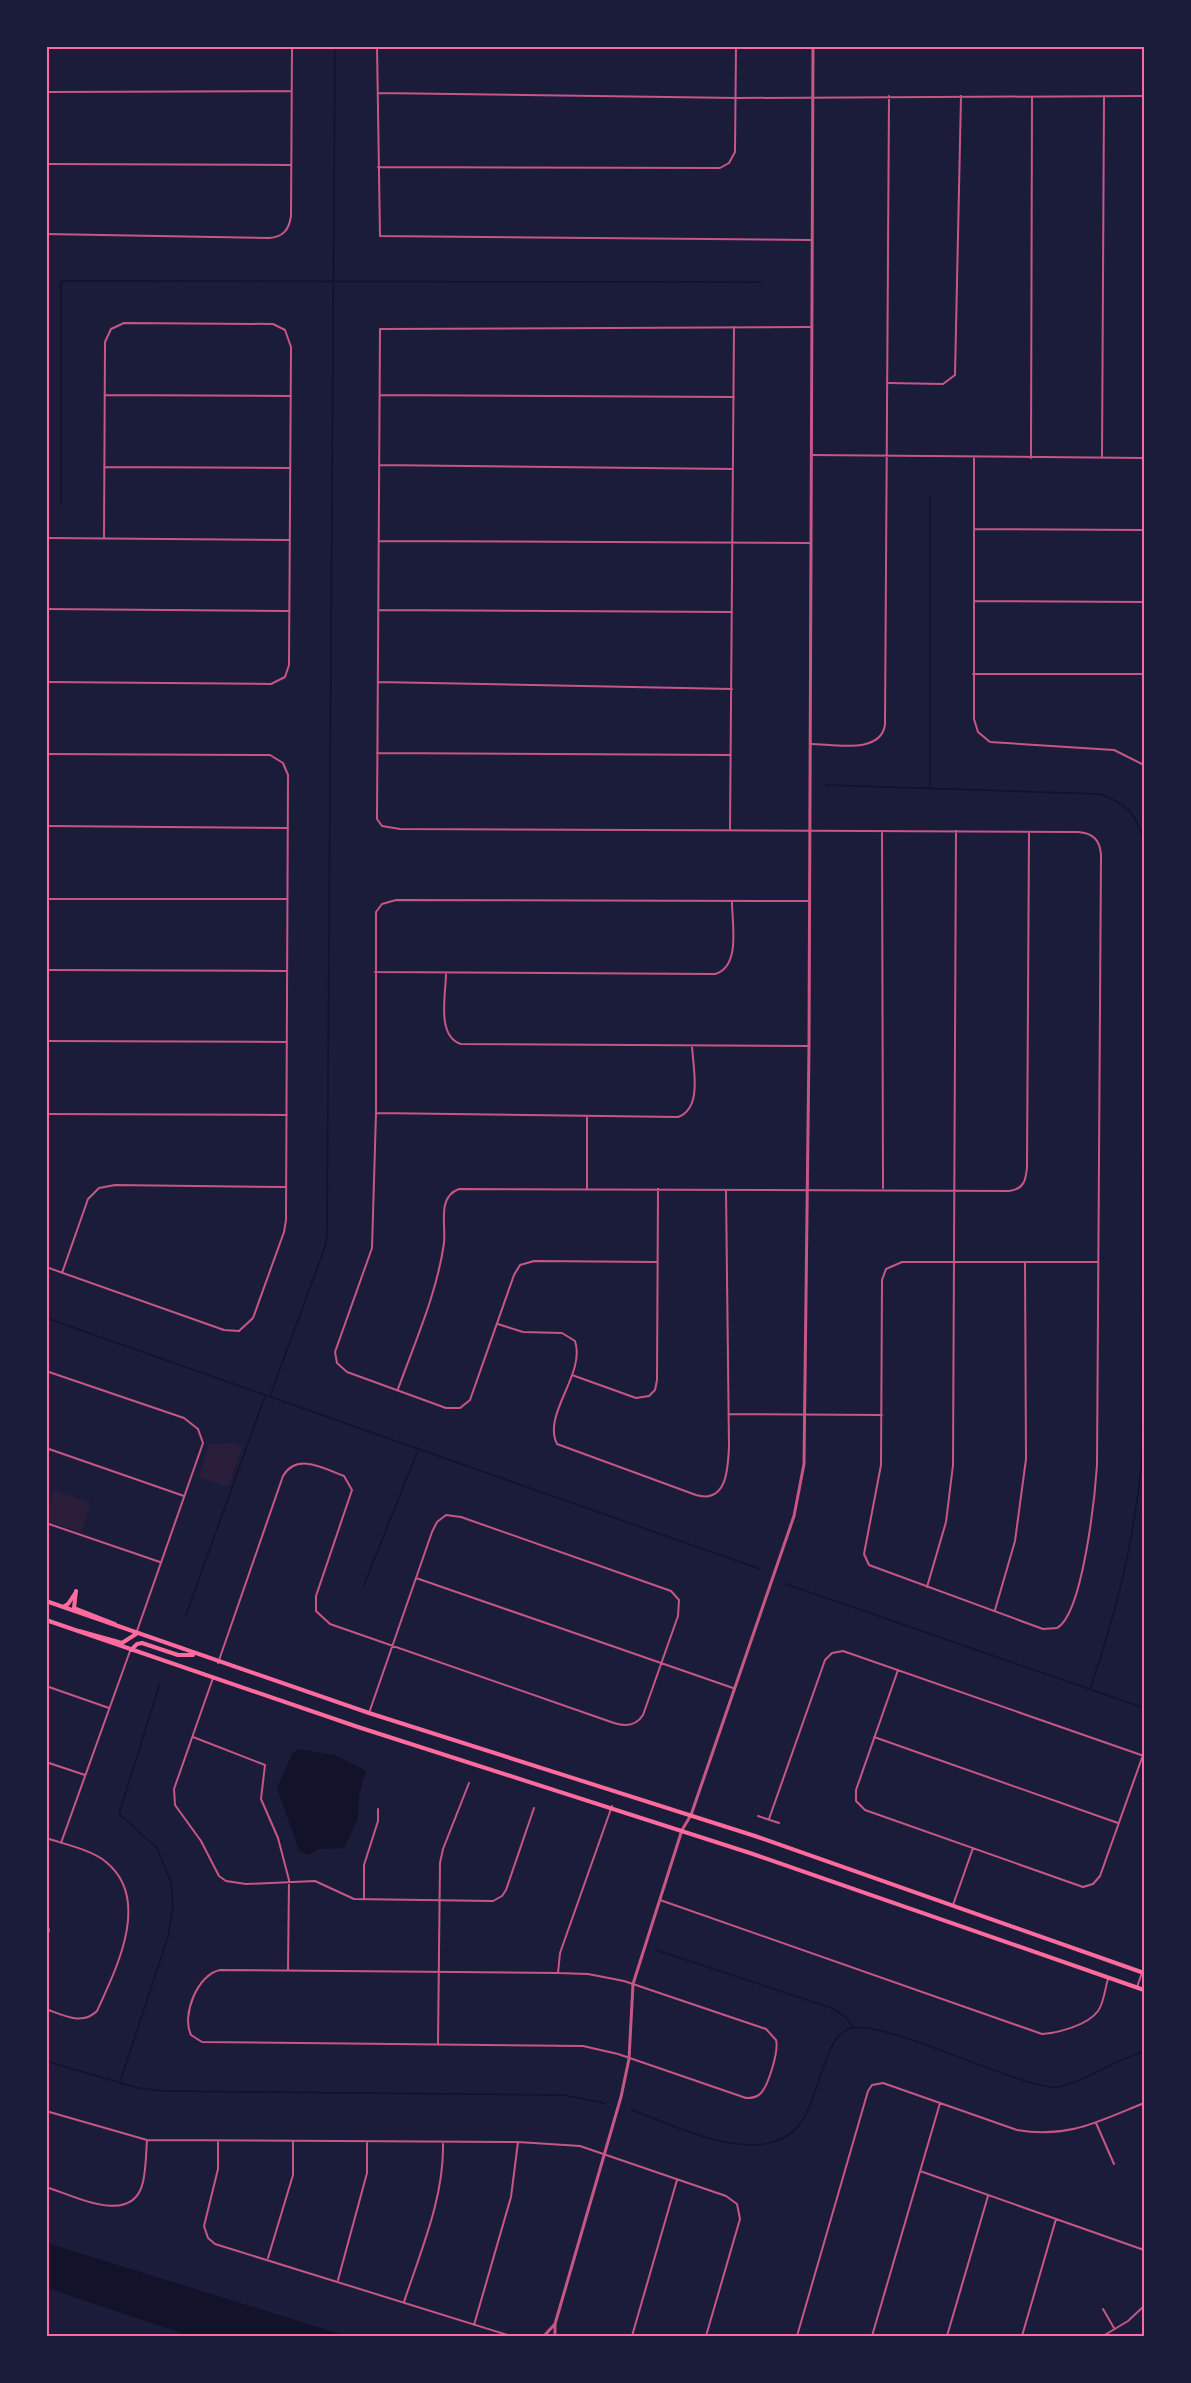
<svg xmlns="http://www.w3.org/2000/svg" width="1191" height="2383" font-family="Ubuntu,sans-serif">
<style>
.green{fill:#2a1e3b}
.water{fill:#12122b}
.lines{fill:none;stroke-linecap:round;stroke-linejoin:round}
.stream{stroke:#12122b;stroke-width:1.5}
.minor{stroke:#c65784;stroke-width:2}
.tertiary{stroke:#c65784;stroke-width:3}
.primary{stroke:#ff6b9d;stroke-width:4}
.neatline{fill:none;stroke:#ff6b9d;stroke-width:2}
</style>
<rect width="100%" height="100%" fill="#1b1b3a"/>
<path class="green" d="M232,1443L242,1447L228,1487L199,1477L209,1444Z
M54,1490L91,1503L81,1532L47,1521V1511Z"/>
<path class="water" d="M298,1749L335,1755L366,1771L359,1796L358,1818L344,1848L319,1849L309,1855L299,1850L277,1788L292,1754Z
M47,2243L347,2336H190L47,2288Z"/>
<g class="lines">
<path class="stream" d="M61,503V281L761,282
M826,785L1100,794C1126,804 1134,811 1143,837L1142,1459C1134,1542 1117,1610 1090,1689
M930,788V498
M46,1318L760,1569
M270,1396L325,1247L327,1235L335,46
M786,1584L1144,1708
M364,1585L418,1450
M186,1615L265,1396
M656,1950L831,2008L846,2017L853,2027
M46,2061L138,2088L163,2091L563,2095L605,2103
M120,2082L168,1937L173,1907L171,1882L157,1848L119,1814L160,1683
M632,2110C677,2126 770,2175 804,2118C814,2100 819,2077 827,2058C832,2045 836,2033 851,2028C881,2019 1007,2082 1051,2087C1072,2090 1118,2057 1144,2052"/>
<path class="minor" d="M377,46L380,236L811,240
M46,92L291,91
M378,93L737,98L1144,96
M46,164L290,165
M378,167L720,168L729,163L735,152L736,46
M46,234L269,238C283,237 289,230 291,216L292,46
M810,327L380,329L377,819L382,826L400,829L1078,832C1093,833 1100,840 1101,855L1097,1465C1095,1495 1083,1614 1057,1628L1043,1629L869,1565L864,1554L881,1465L882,1280L886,1269L902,1262H1097
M889,383L943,384L955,375L961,96
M105,395L291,396
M380,395L734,397
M811,455L1144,458
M974,458V719L978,732L990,742L1114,750L1144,765
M1031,458L1032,98
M1102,458L1104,98
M379,465L733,469
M104,467L290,468
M974,529L1144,530
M46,538L290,540
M379,541L810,543
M974,601L1144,602
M46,609L289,611
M378,610L732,612
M973,674H1144
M46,682L271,684L285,677L289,665L291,347L285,330L273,324L124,323L111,329L105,342L104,538
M378,682L732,689
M811,744C833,744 880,755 885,725L889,96
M377,753L731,755
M46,754L270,755L283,763L288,775L286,1220L284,1232L253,1318L239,1331L224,1330L46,1267
M46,826L288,828
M730,830L734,327
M882,831L883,1188
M46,899H287
M46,970L287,971
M375,972L715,974C741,967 732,923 732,902
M446,973C446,994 436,1036 461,1044L808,1046
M46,1041L287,1042
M376,1113L678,1117C703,1108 693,1068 692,1046
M46,1114L287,1115
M587,1117V1189
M657,1262L534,1261L520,1265L514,1275L470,1400L460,1408H446L347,1372L337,1363L335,1352L372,1248L376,1113V912L382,904L396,900L809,901
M62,1273L88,1199L99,1188L115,1185L286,1187
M498,1324L523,1332L562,1333L575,1341C586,1374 542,1414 557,1444L696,1495C727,1504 728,1468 729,1447L726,1191
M46,1371L184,1418L198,1429L203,1443L137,1631
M572,1375L636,1398L649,1396L655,1390L657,1380L658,1189
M398,1389C415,1342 437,1293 444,1243C446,1224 437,1197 459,1189L1009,1191C1024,1189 1026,1180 1027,1167L1029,832
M729,1414L882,1415
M46,1448L184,1496
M46,1523L160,1562
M416,1578L733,1688
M927,1587L946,1522L953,1465L956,831
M995,1610L1015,1541L1026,1459L1025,1263
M218,1663L283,1476C297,1452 325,1469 344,1476L352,1490L316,1596V1611L330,1624L614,1723C626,1727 636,1726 643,1715L678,1616L679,1600L671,1591L461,1517L446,1515L437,1522L432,1532L369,1713
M898,1670L856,1790V1801L865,1810L1083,1887L1093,1884L1100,1876L1143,1755
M213,1678L174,1789L175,1805L201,1841L219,1876L226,1881L246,1884L315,1881L354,1899L493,1901L502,1896L506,1890L534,1808
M46,1686L109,1708
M193,1737L265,1765L261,1799L278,1838L289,1880L288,1969
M874,1737L1118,1823
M46,1762L85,1775
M758,1816L779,1823
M769,1819L825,1660L832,1653L843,1651L1144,1756
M46,1838C64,1844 92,1850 106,1862C152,1899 116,1969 97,2011C82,2026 63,2015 46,2009
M61,1843L130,1651
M364,1899V1865L378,1821V1809
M660,1900L1042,2034C1058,2033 1088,2025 1098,2011C1104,2003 1105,1988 1108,1979
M953,1905L973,1848
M46,1921L49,1930L46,1941
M220,1970L558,1973L588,1974L624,1981L766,2029L776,2040C779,2051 768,2087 760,2094C756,2098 751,2098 746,2098L618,2054L583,2046L202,2042L191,2035C181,2015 198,1974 220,1970Z
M558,1973L560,1953L612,1806
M1137,1987L1144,1967
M438,2043L440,1863L443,1849L469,1783
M46,2111L147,2140L518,2142L580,2146L726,2196L737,2204L740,2219L706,2336
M1096,2123L1114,2164
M218,2142V2169L204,2226L208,2238L215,2244L511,2336
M920,2171L1144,2250
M46,2187C75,2196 133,2227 143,2182C146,2169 146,2154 147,2140
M268,2258L293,2175V2142
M338,2280L367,2173V2143
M404,2302C421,2250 444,2198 443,2144
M1103,2309L1114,2328
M474,2325L511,2197L518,2142
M632,2336L677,2180
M797,2336L868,2091L872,2085L883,2083L1017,2130C1068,2139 1099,2121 1144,2103
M872,2336L940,2103
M947,2336L988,2196
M1022,2336L1056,2219
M1103,2336L1128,2321L1144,2306"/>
<path class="tertiary" d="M544,2336L554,2325
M555,2336V2324L621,2097L629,2059L633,1984L682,1830L691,1815L794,1516L804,1464L809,1046L813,46"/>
<path class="primary" d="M76,1591L74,1608L115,1624
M46,1601L369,1713L755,1836L1144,1973
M63,1607L68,1604L76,1592
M46,1620L358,1727L750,1853L1144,1990
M79,1631L122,1643L136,1634
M131,1650L137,1644L142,1643L178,1655H193"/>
</g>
<rect width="1191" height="2383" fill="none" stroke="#1b1b3a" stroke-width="96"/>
<rect x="48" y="48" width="1095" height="2287" class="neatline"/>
</svg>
